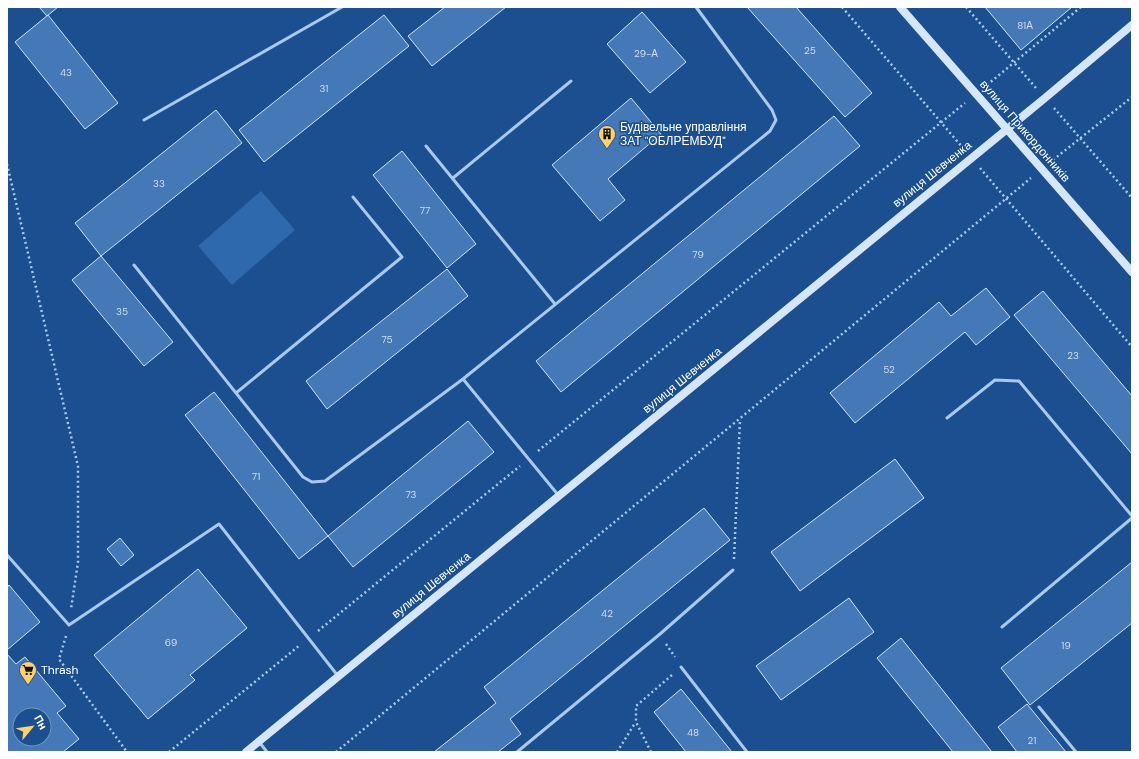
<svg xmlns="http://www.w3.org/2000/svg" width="1139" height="759" font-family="'DM Sans',sans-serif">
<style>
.green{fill:#2e69ad}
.building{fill:#4478b7;stroke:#cfe3fa;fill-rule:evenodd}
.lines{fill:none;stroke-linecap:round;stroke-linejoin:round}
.path{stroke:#a9c9ee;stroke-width:2.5;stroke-dasharray:2 3;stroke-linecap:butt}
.lane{stroke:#a9c9ee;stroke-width:3}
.secondary{stroke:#d6e6fa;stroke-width:8}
.labels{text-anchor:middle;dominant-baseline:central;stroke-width:3;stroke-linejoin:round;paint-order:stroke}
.number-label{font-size:10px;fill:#d0dded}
.poi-label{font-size:12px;fill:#fff;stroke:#1b4f8f;text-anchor:start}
.street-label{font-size:12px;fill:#fff;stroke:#1b4f8f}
</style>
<rect width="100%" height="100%" fill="#1b4f8f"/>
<path class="green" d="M261,191L295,230L232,285L198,246Z"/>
<path class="building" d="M39,7H58L47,16Z
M445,7H506L432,66L408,36Z
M747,7H796L872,93L845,117Z
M985,7H1072L1021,50Z
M642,12L686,62L650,93L607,44Z
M48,15L118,103L85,129L15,42Z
M384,15L409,46L264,162L239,130Z
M631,98L661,134L608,179L625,200L600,221L552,165Z
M216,110L242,143L101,256L75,223Z
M834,116L860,146L561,392L536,361Z
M402,151L476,244L447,268L373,175Z
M101,256L173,342L144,366L72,280Z
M447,269L468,296L327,409L306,381Z
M986,288L1010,317L976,345L965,332L855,423L830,393L939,302L951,316Z
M1043,291L1132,396V454L1014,315Z
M214,392L328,536L299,559L185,415Z
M468,421L494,452L353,567L328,536Z
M895,459L924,498L800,591L771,552Z
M704,508L730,540L510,719L521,734L498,752H434L496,703L484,687Z
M120,538L134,555L121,566L107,549Z
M1132,562V623L1030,705L1001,668Z
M198,569L247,628L190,675L195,680L148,719L94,655Z
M9,585L40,622L7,650V588Z
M849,598L874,632L781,700L756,666Z
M901,638L992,752H953L877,658Z
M7,654L16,664L25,657L66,706L57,713L79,739L63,752H7ZM20,715H44V739H20Z
M681,689L732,752H686L654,712Z
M1027,704L1066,752H1017L998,727Z"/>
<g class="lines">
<path class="path" d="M842,7L963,148
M966,7L1036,88
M987,85L1081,7
M1054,108L1132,198
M1053,160L1132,97
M7,164L78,466V562L71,609
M980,168L1132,347
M538,451L965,103
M734,559L740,420
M318,631L520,466
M66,636L59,659L127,752
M666,644L675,657
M169,752L300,645
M336,752L1031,178
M617,752L635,723
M651,752L636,722V706L672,675"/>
<path class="lane" d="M144,120L342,7
M426,146L555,304
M453,178L571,81
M134,265L303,477L312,482L325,481L463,379L770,131L776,120L772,110L696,7
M463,379L559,496
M236,393L402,257L353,197
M947,418L995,380L1019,381L1132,516
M7,555L69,625L219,524L338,676
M1002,627L1132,518
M681,667L747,752
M1039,707L1076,752
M260,743L267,752
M517,752L660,634L733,570"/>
<path class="secondary" d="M900,7L1132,272
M246,752L1045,98L1132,25"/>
</g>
<defs>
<symbol id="building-pin" viewBox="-11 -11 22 30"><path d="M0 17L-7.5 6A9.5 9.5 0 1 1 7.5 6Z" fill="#ffd166" stroke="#1b4f8f"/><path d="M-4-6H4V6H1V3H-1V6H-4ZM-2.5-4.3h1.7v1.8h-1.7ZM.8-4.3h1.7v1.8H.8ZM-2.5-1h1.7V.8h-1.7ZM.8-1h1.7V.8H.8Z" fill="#111"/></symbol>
<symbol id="supermarket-pin" viewBox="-11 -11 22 30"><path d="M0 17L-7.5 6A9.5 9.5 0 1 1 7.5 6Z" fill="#ffd166" stroke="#1b4f8f"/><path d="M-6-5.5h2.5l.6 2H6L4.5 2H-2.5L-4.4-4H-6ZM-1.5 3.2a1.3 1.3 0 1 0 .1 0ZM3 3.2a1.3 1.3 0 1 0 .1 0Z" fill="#111"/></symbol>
</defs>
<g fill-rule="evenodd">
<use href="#building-pin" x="597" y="124" width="20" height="27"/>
<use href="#supermarket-pin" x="18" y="660" width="20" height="27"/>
</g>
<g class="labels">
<g class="number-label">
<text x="1025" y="25">81А</text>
<text x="810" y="50">25</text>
<text x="646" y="53">29-А</text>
<text x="66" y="72">43</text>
<text x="324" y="88">31</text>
<text x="159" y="183">33</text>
<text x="425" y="210">77</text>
<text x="698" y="254">79</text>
<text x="122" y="311">35</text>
<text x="387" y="339">75</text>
<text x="1073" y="355">23</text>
<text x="889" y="369">52</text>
<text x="256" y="476">71</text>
<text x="411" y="494">73</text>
<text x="607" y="613">42</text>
<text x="171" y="642">69</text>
<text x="1066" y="645">19</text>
<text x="693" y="732">48</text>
<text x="1032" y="740">21</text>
</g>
<g class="poi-label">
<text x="620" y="127">Будівельне управління<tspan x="620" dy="14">ЗАТ "ОБЛРЕМБУД"</tspan></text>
<text x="41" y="670">Thrash</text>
</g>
<g class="street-label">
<text transform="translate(1025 131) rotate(49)">вулиця Прикордонників</text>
<text transform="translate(932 174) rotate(-39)">вулиця Шевченка</text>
<text transform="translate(682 380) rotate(-39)">вулиця Шевченка</text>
<text transform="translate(431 585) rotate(-39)">вулиця Шевченка</text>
</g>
</g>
<rect width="1139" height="759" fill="none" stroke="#ffffff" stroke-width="16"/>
<g transform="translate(32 727) rotate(61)"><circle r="19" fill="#1b4f8f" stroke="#7695bc"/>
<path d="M0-3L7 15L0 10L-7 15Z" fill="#ffd166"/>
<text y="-6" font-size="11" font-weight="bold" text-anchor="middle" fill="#ffffff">Пн</text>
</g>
</svg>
